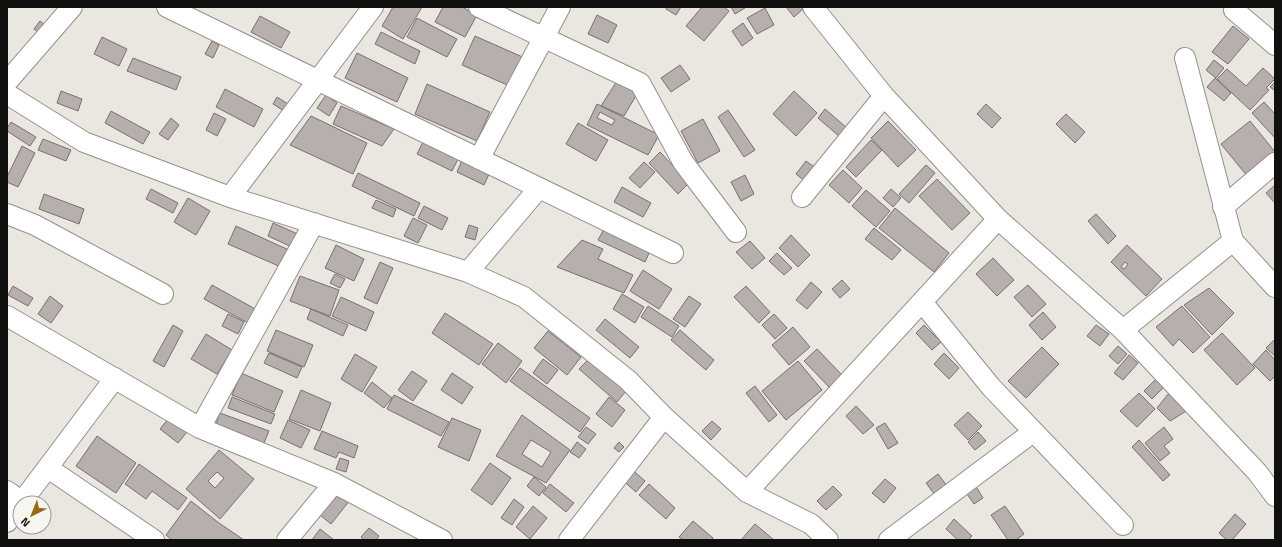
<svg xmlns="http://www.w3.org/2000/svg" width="1282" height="547" font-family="'Titillium Web',sans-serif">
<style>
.building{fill:#b6afae;stroke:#77706f;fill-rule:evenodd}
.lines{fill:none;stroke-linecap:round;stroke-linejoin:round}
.minor-casing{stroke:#93918b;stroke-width:22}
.minor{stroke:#fff;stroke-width:20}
</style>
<rect width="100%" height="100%" fill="#eae7e1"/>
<path class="building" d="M393,7H422L403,39L382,26Z
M443,7H462L477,15L465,37L435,22Z
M667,7H681L676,15L666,9Z
M702,7H724L729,11L704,41L686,26Z
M731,7H745V8L735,14Z
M786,7H801L803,9L794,17Z
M765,8L774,25L757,34L747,18Z
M597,15L617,25L608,43L588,34Z
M260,16L290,32L281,48L251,32Z
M417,18L457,39L447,57L407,37Z
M40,21L46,26L40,34L34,29Z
M743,23L753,38L742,46L732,31Z
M1233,26L1249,39L1228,64L1212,52Z
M381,32L420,51L415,64L375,44Z
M475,36L527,59L514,88L462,65Z
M102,37L127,49L119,66L94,54Z
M212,41L219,45L213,58L205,54Z
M357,53L408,78L397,102L345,78Z
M133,58L181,77L176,90L127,71Z
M1214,60L1224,68L1216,78L1206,70Z
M680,65L690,79L671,92L661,78Z
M1263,68L1275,79L1266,88L1269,90L1250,110L1217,79L1227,69L1246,86Z
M1215,78L1231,93L1224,101L1207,87Z
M617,81L637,94L624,116L601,106Z
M1275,82V91L1270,87Z
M427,84L490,112L477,141L415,114Z
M225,89L263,109L254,127L216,107Z
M61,91L82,99L78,111L57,103Z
M794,91L817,113L796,136L773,114Z
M326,95L337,103L329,116L317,108Z
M277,97L288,104L284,111L273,104Z
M1264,102L1275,114V136L1274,137L1252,113Z
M597,104L659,135L648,155L587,125ZM600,112L615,120L612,125L597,118Z
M986,104L1001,118L992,128L977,114Z
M341,106L394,129L382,146L333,124Z
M825,109L847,128L840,137L818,118Z
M728,110L755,150L744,157L718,117Z
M111,111L150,132L143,144L105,123Z
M214,113L226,119L217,136L206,130Z
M1066,114L1085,132L1075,143L1056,124Z
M311,116L367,143L353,174L290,145Z
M171,118L179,125L168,140L159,134Z
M703,119L720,151L698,163L681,131Z
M888,121L916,150L898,167L871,138Z
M1250,121L1275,152V156L1248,177L1221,144Z
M11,122L36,137L30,146L7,131V128Z
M578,123L608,140L596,161L566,144Z
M43,139L71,150L66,161L38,150Z
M871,140L882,150L856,177L846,167Z
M423,142L458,159L452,171L417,154Z
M22,146L35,153L18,187L7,182V177Z
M660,152L689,183L678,194L649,163Z
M463,158L491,170L484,185L457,172Z
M806,161L817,169L806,182L796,174Z
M644,162L655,172L640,188L629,178Z
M926,165L935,173L909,203L899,194Z
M843,170L862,188L849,203L829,185Z
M358,173L420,203L414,216L352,186Z
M745,175L754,194L741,201L731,182Z
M937,179L970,213L952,230L919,196Z
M1275,185V203L1266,193Z
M622,187L651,203L643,217L614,202Z
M151,189L178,203L173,213L146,199Z
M891,189L901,198L893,207L883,198Z
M866,190L890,211L876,227L852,206Z
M44,194L84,209L79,224L39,209Z
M188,198L210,211L196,235L174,222Z
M376,200L396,209L393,217L372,208Z
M424,206L448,218L442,230L418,218Z
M895,208L949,253L934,272L879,228Z
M1096,214L1116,236L1108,244L1088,221Z
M413,218L427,225L418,243L404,236Z
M273,223L300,235L294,248L268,236Z
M469,225L478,228L475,240L465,237Z
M236,226L289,250L281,267L228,244Z
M874,228L901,250L892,260L865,239Z
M604,229L650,251L645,262L598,240Z
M791,235L810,255L798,267L779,248Z
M582,240L603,249L598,259L633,275L624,293L557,267Z
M750,241L765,258L752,269L736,252Z
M336,245L364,259L354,281L325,268Z
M1127,245L1162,279L1146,296L1111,262ZM1125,262L1128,264L1124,269L1121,267Z
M777,253L792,268L784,275L769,261Z
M993,258L1014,280L997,296L976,274Z
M380,262L393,268L377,304L364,298Z
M643,270L672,289L659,309L630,291Z
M335,274L345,279L340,288L330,283Z
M300,276L339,290L330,316L290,301Z
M842,280L850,289L840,298L832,289Z
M811,282L822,292L807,309L796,300Z
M212,285L257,310L250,324L204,299Z
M1028,285L1046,304L1032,317L1014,297Z
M13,286L33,298L28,306L8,295Z
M746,286L770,312L759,323L734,297Z
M1209,288L1234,313L1212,335L1184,305Z
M622,294L644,307L635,323L613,309Z
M50,296L63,306L51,323L38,314Z
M689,296L701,304L685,327L673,319Z
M341,297L374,312L366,331L332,316Z
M648,306L679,326L672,337L641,317Z
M1182,306L1210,337L1193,353L1179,339L1173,346L1156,327Z
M311,309L348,325L343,336L307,319Z
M1043,312L1056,327L1042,340L1029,325Z
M445,313L493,344L479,365L432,333Z
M228,314L244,322L238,334L222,326Z
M774,314L787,328L775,339L762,325Z
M605,319L639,347L630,358L596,330Z
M173,325L183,331L164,367L153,361Z
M924,325L941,342L932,350L916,333Z
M1096,325L1109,334L1100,346L1087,336Z
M793,327L810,347L789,365L772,345Z
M276,330L313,345L304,367L267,351Z
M680,330L714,360L706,370L671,340Z
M548,331L581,357L567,375L534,348Z
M1222,333L1255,368L1237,385L1204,350Z
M206,334L232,350L217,374L191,359Z
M1275,339V356L1266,348Z
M498,343L522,361L506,383L482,364Z
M1118,346L1127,354L1118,364L1109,356Z
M1042,347L1059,364L1026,398L1008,381Z
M817,349L842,375L829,387L804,361Z
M1266,350L1275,360V376L1270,381L1253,364Z
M269,353L302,367L297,378L264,363Z
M944,353L959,368L949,379L934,364Z
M355,354L377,367L362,392L341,379Z
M1129,355L1138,363L1123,380L1114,373Z
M543,359L558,370L547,384L533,373Z
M589,359L626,391L617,402L579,369Z
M798,361L822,390L786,420L762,391Z
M520,368L590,418L580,432L510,381Z
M412,371L427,381L413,401L398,390Z
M241,373L283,391L274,412L232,395Z
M452,373L473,387L462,404L441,390Z
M1156,379L1164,387L1152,399L1144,391Z
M372,382L392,398L384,408L364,393Z
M755,386L777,415L769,422L746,393Z
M301,390L331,403L320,431L289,419Z
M1139,393L1155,409L1137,427L1120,411Z
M1169,393L1188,410L1170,421L1157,408Z
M394,395L449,422L441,436L387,409Z
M232,397L275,414L271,424L228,408Z
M609,397L625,410L612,427L596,414Z
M856,406L874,425L863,434L846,416Z
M968,412L982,426L968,440L954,425Z
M220,413L269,431L264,443L216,424Z
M522,415L570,450L546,483L496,456ZM531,440L551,452L542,467L522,454Z
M169,418L187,432L178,443L160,429Z
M452,418L481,430L469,461L438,447Z
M288,420L310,430L301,448L280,438Z
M712,421L721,429L711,440L702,431Z
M885,423L898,443L888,449L876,428Z
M586,427L596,434L588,444L578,437Z
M1164,427L1173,439L1164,446L1170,453L1160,461L1145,443Z
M322,431L358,446L354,458L339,452L336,458L314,449Z
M978,432L986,441L975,450L968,442Z
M97,436L136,463L116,493L76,466Z
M1139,440L1170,475L1163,481L1132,447Z
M577,442L586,449L579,458L570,452Z
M619,442L624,447L619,452L614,448Z
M219,450L254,479L220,519L186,489ZM217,472L224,478L215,488L208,481Z
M340,458L349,461L346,472L336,469Z
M490,463L511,478L492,505L471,490Z
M139,464L187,498L178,510L152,491L146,499L125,484Z
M628,466L645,481L636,492L619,477Z
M938,474L947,486L935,495L926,483Z
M534,477L546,487L539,496L527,486Z
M885,479L896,488L884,503L872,493Z
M550,484L574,503L566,512L543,493Z
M649,484L675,508L666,519L639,495Z
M975,485L983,498L974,504L965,491Z
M833,486L842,495L826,510L817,501Z
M339,491L350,500L331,524L320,515Z
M514,499L524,507L512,525L501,518Z
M191,501L219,523L244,540H172L166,535Z
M533,506L547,518L530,539L516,527Z
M1005,506L1024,534L1016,540H1008L991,515Z
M1235,514L1246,524L1232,540H1227L1219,533Z
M954,519L972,536L968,540H958L946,529Z
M693,521L713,538L712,540H683L679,537Z
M755,524L774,540H741Z
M369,528L379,536L376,540H364L361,537Z
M320,529L334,540H312Z"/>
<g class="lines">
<defs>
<path id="minor" d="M167,7L673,253
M479,7L640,83L683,162L736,232
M813,7L884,96L998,219L1123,330L1257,472L1275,496
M1234,10L1275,45
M1185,58L1233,241
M7,82L72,7
M7,94L84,142L230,197L468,272L524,297L628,380L664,417L747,492L811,524L828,540
M479,159L560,7
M230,197L373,7
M802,197L884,96
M1223,207L1275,163
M7,214L35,225L163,294
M468,272L539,188
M922,302L991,387L1123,525
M7,316L200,428L334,483L442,540
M1123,330L1233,241L1275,287
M200,428L314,223
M48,468L154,540
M7,491L22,502
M747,492L998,219
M21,503L115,378
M7,522L20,504
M287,540L334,483
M569,540L664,417
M889,540L1033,432"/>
</defs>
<use href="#minor" class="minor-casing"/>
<use href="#minor" class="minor"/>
</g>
<rect width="1282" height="547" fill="none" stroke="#10100e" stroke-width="16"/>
<g transform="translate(32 515) rotate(223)"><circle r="19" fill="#f7f5ef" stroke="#9b9995"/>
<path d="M0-3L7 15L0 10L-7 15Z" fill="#956c16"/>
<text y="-6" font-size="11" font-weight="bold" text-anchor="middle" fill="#10100e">N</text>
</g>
</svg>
